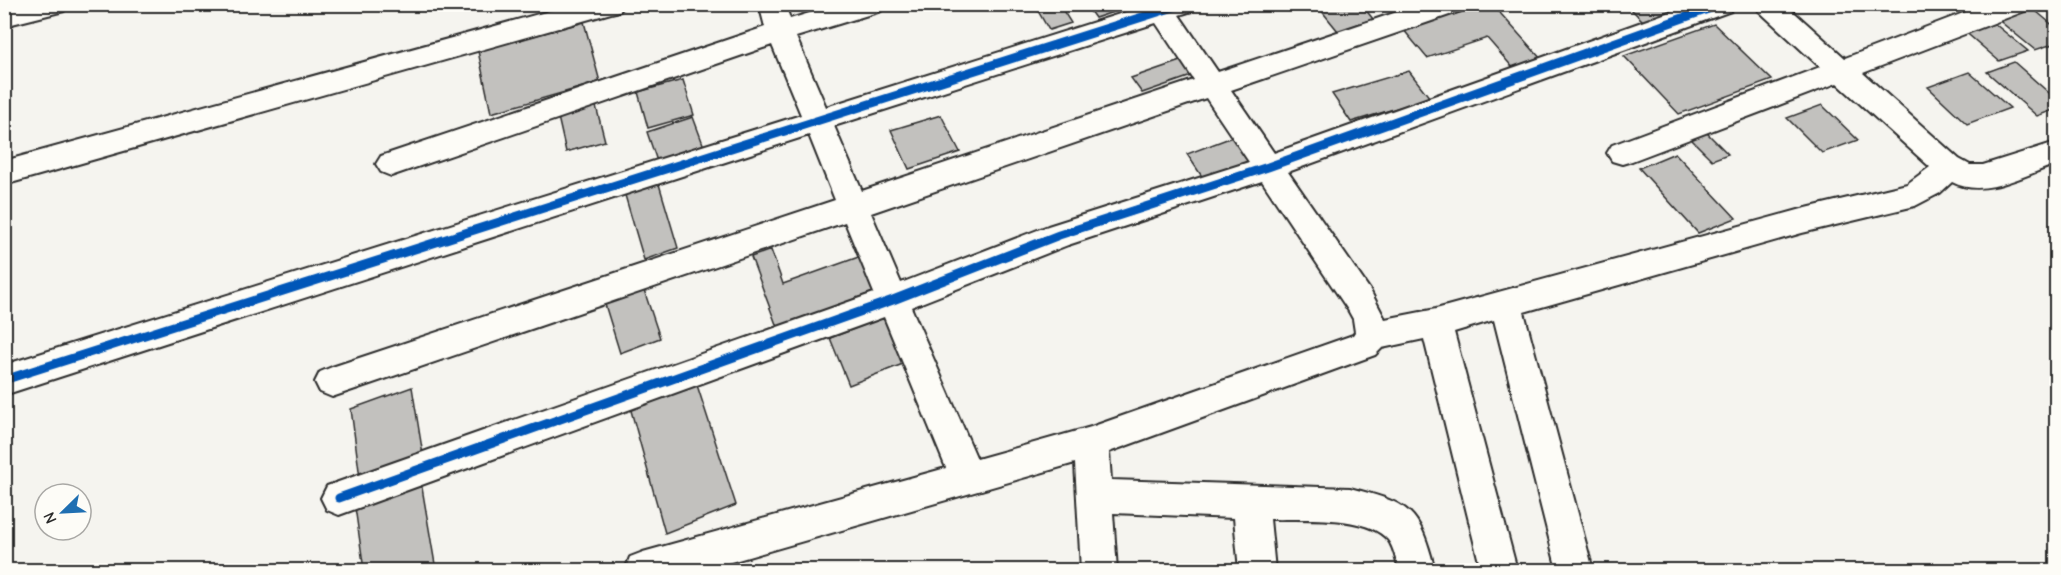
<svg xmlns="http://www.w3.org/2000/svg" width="2061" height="575" font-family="'Comic Neue',sans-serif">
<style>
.building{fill:#c2c1be;stroke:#2b2b2b;stroke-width:1.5}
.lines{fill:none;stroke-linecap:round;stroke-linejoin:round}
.minor-casing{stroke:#2b2b2b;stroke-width:4}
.minor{fill:#fdfcf7;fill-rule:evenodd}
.cycleway-casing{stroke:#fdfcf7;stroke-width:13}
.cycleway{stroke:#0057b8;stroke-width:9}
</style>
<rect width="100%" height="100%" fill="#f5f4ef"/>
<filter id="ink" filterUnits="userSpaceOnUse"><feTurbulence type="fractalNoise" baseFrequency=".0167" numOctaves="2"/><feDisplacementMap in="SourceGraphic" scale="12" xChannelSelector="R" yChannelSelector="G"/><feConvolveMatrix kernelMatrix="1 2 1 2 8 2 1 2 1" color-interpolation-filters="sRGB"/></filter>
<g filter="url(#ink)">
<path class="building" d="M1034,4H1059L1071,23L1049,30Z
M1085,4H1137L1095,18Z
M1316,4H1361L1373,19L1338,31Z
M1476,4H1492L1542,60L1515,70L1487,38L1427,58L1403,29Z
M1626,4H1694L1646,24Z
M2030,6L2056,28V43L2035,50L1996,18Z
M1990,20L2028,51L1999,61L1962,29Z
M584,22L600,82L491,113L478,51Z
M1714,24L1772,80L1679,114L1624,56Z
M1189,58L1200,73L1142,93L1131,78Z
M2014,62L2056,99V109L2037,116L1987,72Z
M1409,71L1430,98L1351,122L1332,94Z
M1969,72L2010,108L1967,124L1928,87Z
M683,80L694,115L648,128L638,92Z
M1822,105L1858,140L1822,153L1787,118Z
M596,106L605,141L566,152L558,117Z
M941,115L960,152L909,169L891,130Z
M693,117L706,152L659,167L647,132Z
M1706,132L1728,154L1712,160L1690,138Z
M1243,133L1260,157L1203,178L1187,154Z
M1675,153L1736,218L1698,233L1639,168Z
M656,174L678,248L644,260L622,185Z
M771,250L783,284L867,254L882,289L777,327L751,257Z
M642,284L660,338L620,353L603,298Z
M888,316L908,362L849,385L830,338Z
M696,382L736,505L665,533L630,407Z
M412,387L423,455L360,478L351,409Z
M421,482L436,570H364L355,507Z"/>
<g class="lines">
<defs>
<path id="minor" d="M15,4H68L64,11L4,26V7Z
M575,4H624L620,11L611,13L4,185V161Z
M759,4H785L790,19L839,4H885L881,11L796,37L826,107L1145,6L1144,4H1196L1192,11L1179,15L1218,72L1421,4H1465L1461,11L1231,90L1274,153L1692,4H1735L1731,11L1288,172L1370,290L1385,319L1436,309L1802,209L1907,184L1930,167L1837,83L1632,161L1622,164L1612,161L1607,153L1612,145L1820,67L1759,11L1755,4H1785L1845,58L1987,4H2029L2025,11L1863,73L1959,159L1970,165H1983L2056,142V164C2025,175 1984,199 1952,182L1940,193L1915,206L1802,233L1524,312L1593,570H1557L1494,320L1454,332L1517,570H1481L1424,339L1382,348L1375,355L1109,452L1111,480L1350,488C1410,504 1419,508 1435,570H1399C1396,561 1394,547 1388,540C1366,514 1302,520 1270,519L1275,570H1239L1234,518L1113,513L1117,570H1081L1075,463L703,570H625L630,557L643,552L946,468L884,317L339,515L327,510L321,498L327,486L874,293L845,222L332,397L320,392L315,382L320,372L332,367L835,200L809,135L4,395V365L801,115L772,45L391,176L381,172L376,164L381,156L765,27ZM1156,23L1194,80L862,191L834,126ZM1206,98L1249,162L1048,226L901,283L871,213ZM1262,181L1348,310L1353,319L1355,332L1353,335L1091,427L977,459L911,307L1068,245Z"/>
</defs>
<use href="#minor" class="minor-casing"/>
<use href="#minor" class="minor"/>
<defs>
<path id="cycleway" d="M4,380L1183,4
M339,498L893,300L1059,235L1268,167L1722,4"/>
</defs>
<use href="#cycleway" class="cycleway-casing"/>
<use href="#cycleway" class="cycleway"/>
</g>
</g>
<rect width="2061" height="575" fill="none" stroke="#fdfcf7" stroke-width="24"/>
<rect x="12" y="12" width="2037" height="551" fill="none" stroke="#2b2b2b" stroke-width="2" filter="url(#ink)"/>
<g transform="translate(63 512) rotate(246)"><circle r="28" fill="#fdfcf7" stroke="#a9a8a5" stroke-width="1.5"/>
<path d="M0-4.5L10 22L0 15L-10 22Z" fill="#1f6fb2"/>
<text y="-9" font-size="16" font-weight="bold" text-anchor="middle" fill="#2b2b2b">N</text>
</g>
</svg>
